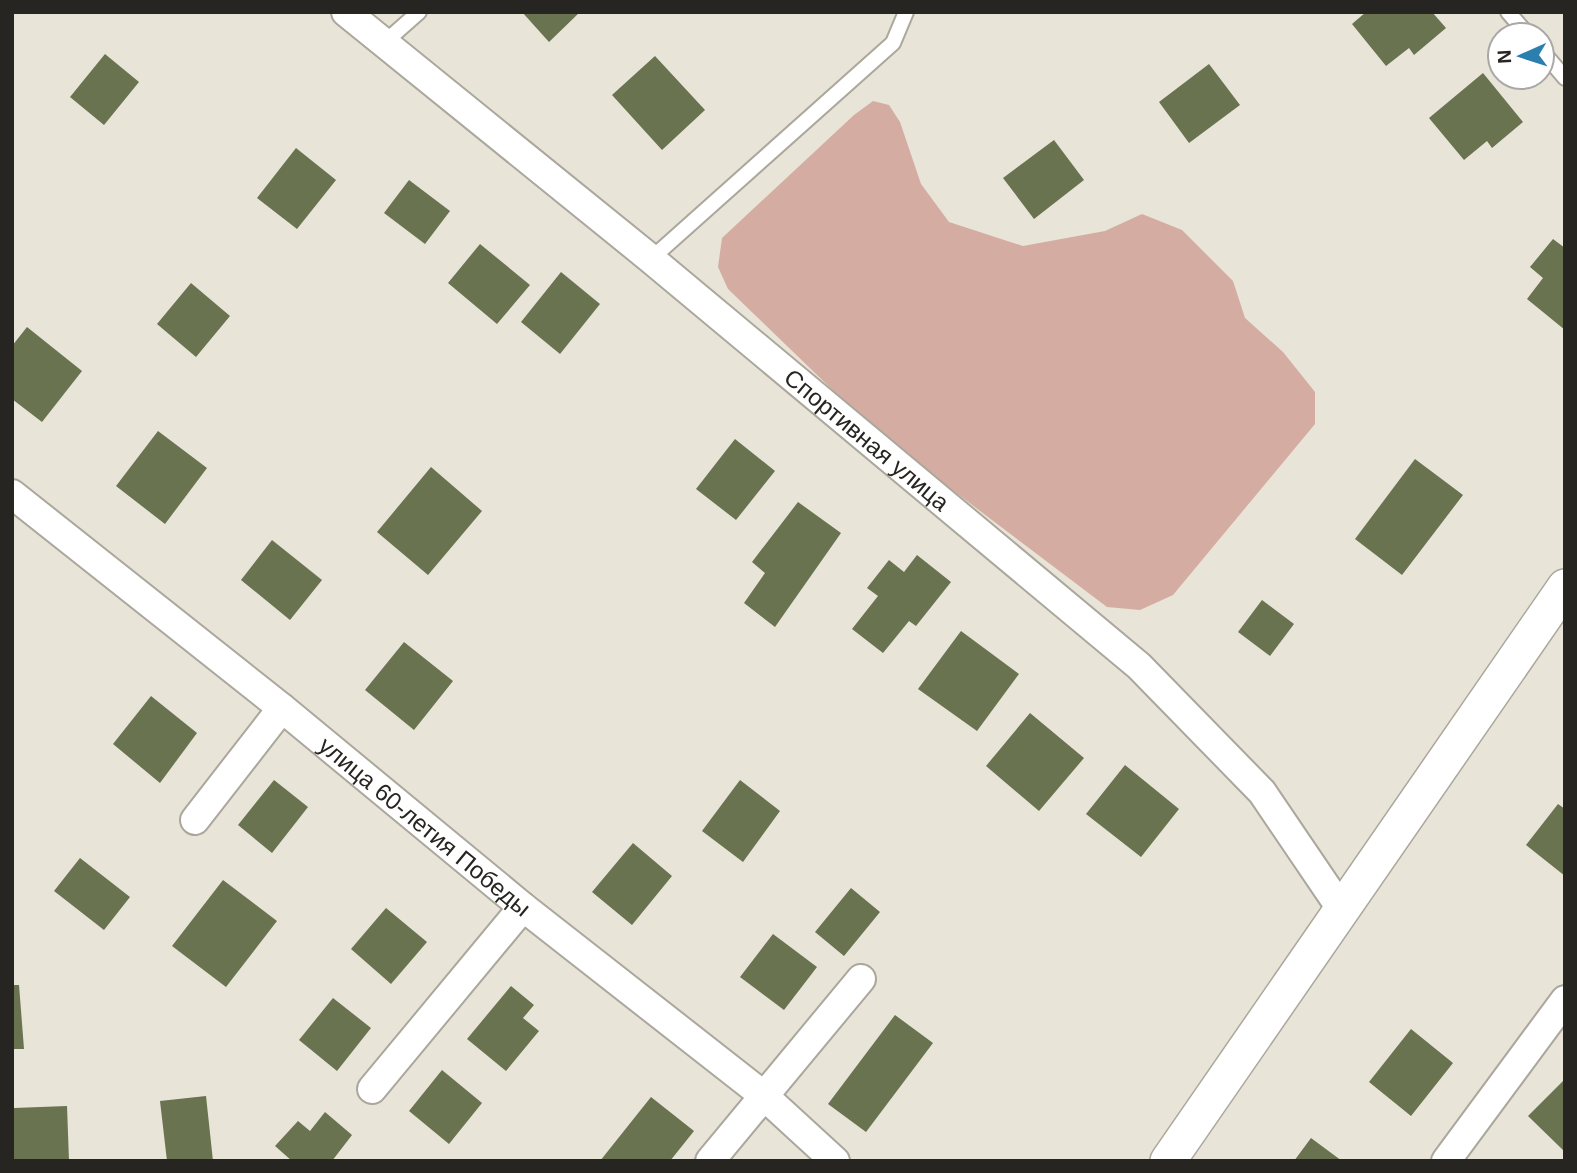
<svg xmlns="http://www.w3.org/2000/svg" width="1577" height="1173" font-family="Helvetica,sans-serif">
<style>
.green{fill:#d4aca2}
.building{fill:#69734f}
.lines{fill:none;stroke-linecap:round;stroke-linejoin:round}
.service-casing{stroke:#aba79c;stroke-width:18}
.minor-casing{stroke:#aba79c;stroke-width:32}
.tertiary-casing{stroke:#aba79c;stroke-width:38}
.service{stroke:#fff;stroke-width:14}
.minor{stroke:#fff;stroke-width:28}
.tertiary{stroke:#fff;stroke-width:35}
.labels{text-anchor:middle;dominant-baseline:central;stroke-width:5;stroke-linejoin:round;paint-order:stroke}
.street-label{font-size:24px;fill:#272521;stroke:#fff}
</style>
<rect width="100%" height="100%" fill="#e8e4d8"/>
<path class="green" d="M873,101L889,105L900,122L921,184L949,222L1023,246L1105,231L1142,214L1182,230L1233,281L1245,318L1283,352L1315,392V424L1173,595L1140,610L1107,607L877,433L728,289L718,267L722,238L854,115Z"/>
<path class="building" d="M522,12H580L549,42Z
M1366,12H1432L1446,28L1414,55L1409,48L1386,66L1352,24Z
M105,54L139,82L104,125L70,97Z
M655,56L705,110L662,150L612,95Z
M1209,64L1240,105L1189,143L1159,102Z
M1483,73L1523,122L1492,148L1487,141L1464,160L1429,118Z
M1054,140L1084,180L1034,219L1003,178Z
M296,148L336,180L297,229L257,198Z
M409,180L450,211L425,244L384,213Z
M1553,239L1565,248V330L1527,299L1543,278L1530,267Z
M480,244L530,285L497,324L448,283Z
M561,272L600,304L560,354L521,322Z
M191,283L230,316L196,357L157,324Z
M27,327L82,371L42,422L12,399V346Z
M158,431L207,468L165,524L116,486Z
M735,439L775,471L736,520L696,489Z
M1415,459L1463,495L1402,575L1355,539Z
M431,467L482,511L428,575L377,532Z
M798,502L841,533L775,627L744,603L765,573L752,562Z
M272,540L322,580L290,620L241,580Z
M917,555L951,582L916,626L909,621L883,653L852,629L878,596L867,588L889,560L904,572Z
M1262,600L1294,624L1270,656L1238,632Z
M961,631L1019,674L977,731L918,689Z
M404,642L453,681L414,730L365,690Z
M151,696L197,733L160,783L113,744Z
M1030,713L1084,758L1039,811L986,766Z
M1125,765L1179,809L1141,857L1086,814Z
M274,780L308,807L272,853L238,825Z
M740,780L780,811L743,862L702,831Z
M1558,804L1565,809V876L1526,845Z
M633,843L672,876L632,925L592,892Z
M80,858L130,897L104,930L54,891Z
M223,880L277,921L226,987L172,946Z
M851,888L880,912L844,956L815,932Z
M386,908L427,942L391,984L351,949Z
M773,934L817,967L784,1010L740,977Z
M12,985H19L24,1049H12Z
M511,986L534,1005L523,1018L539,1031L506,1071L467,1039Z
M333,998L371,1028L337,1071L299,1040Z
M895,1015L933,1043L866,1132L828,1104Z
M1411,1029L1453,1063L1411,1116L1369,1082Z
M442,1070L482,1103L449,1144L409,1111Z
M1565,1079V1152L1528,1116Z
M206,1096L213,1161H167L160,1101Z
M651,1097L694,1131L670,1161H600Z
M67,1106L69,1161H12L14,1108Z
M325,1112L352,1135L332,1161H292L275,1146L298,1121L310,1131Z
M1311,1138L1342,1161H1294Z"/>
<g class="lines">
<defs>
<path id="service" d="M1508,12L1528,35
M385,42L419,12
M1542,51L1565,78
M651,259L893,43L906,12"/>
<g id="minor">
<path id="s1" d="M346,12L651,259L1139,666L1262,792L1342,910"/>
<path id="s2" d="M12,494L282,708L523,907L763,1095L835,1161"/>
<path d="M195,820L282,708"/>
<path d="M372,1089L523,907"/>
<path d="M710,1161L861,979"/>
<path d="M1446,1161L1565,1000"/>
</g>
<path id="tertiary" d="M1168,1161L1565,587"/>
</defs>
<use href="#service" class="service-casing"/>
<use href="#minor" class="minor-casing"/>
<use href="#tertiary" class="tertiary-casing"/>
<use href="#service" class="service"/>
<use href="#minor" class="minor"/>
<use href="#tertiary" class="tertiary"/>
</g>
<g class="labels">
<g class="street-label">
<text stroke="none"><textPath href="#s1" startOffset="674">Спортивная улица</textPath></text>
<text stroke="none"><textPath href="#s2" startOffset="530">улица 60-летия Победы</textPath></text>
</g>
</g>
<rect width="1577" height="1173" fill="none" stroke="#272521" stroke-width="28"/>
<g transform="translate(1521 56) rotate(267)"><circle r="33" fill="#ffffff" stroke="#a9a8a6" stroke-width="2"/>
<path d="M0-5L12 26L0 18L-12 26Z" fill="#2b7faf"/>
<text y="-10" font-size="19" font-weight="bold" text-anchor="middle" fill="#272521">N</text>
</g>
</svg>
